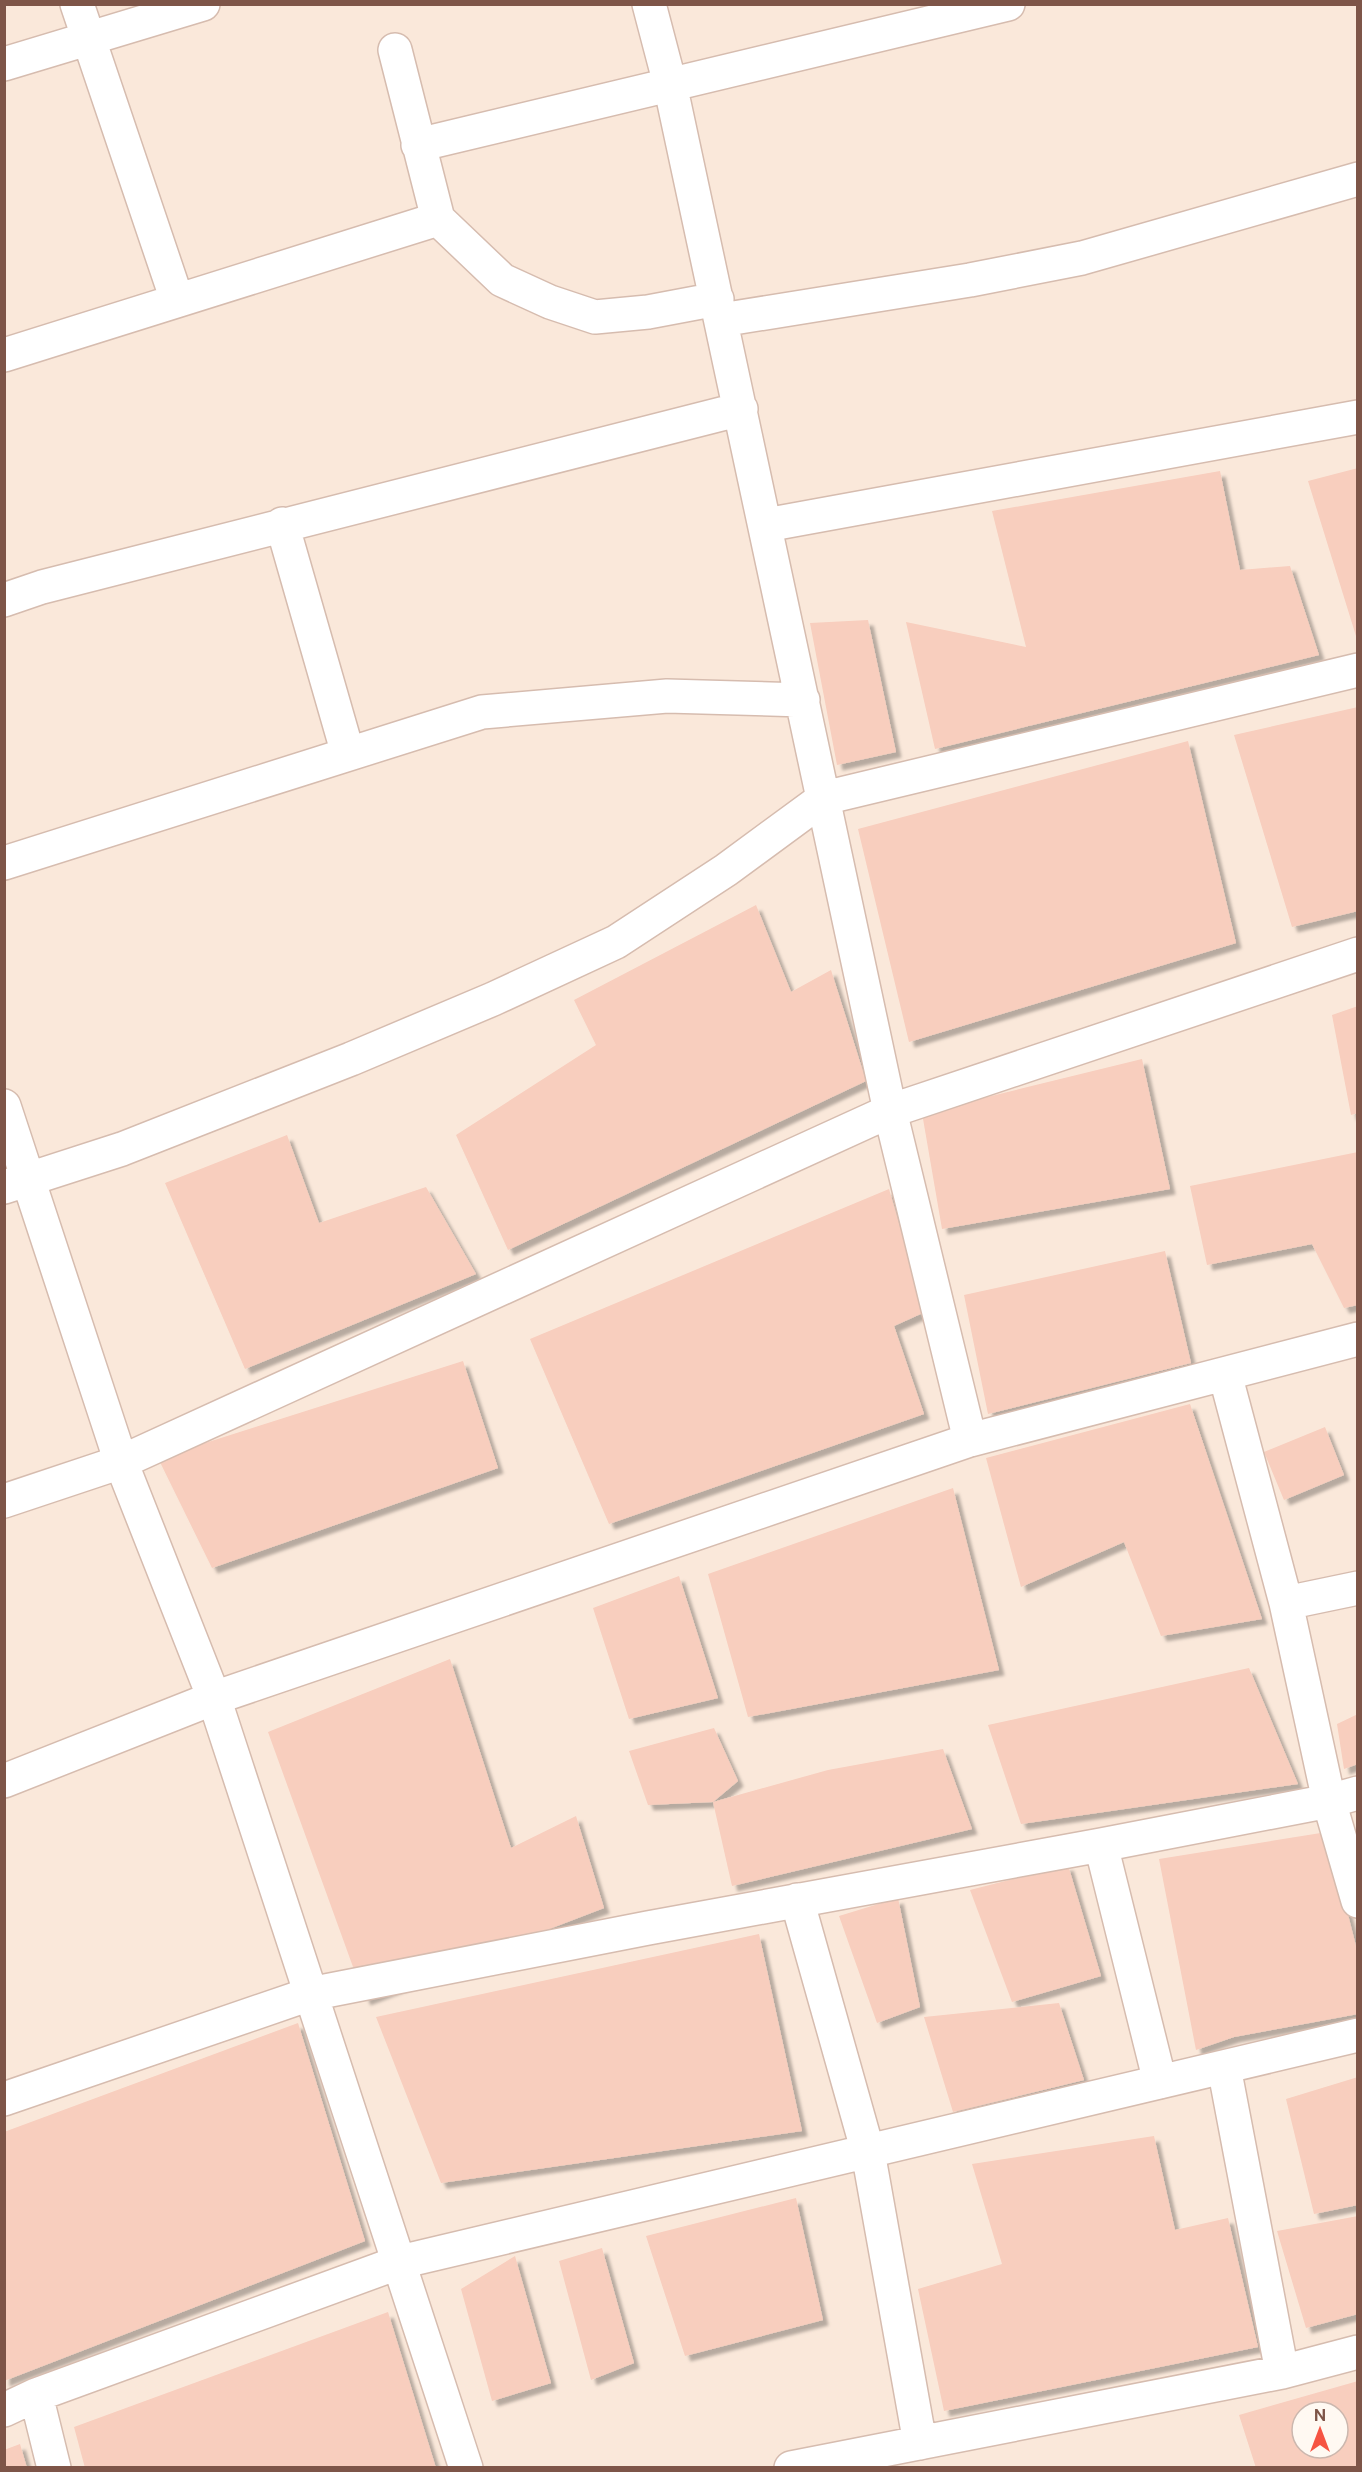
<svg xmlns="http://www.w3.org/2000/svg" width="1362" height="2472" font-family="'Public Sans',sans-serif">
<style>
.residential{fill:#fae8da;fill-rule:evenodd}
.building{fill:#f8cebe;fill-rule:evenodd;filter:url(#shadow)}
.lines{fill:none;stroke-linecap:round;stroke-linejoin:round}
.minor-casing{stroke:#d6bcaf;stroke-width:36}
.minor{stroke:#fff;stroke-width:33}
</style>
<defs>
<filter id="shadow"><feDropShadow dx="5.5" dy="5.5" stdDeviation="1.5" flood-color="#0004"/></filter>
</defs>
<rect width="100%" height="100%" fill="#fff4ea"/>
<path class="residential" d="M5,5H1357V2467L5,2468ZM1302,2412H1338V2448H1302Z"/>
<path class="building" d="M1358,468V635L1356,636L1308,481Z
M1220,471L1240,570L1290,566L1319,655L935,749L906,622L1026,647L992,511Z
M868,620L896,752L837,765L810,623Z
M1358,707V911L1292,927L1234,735Z
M1188,741L1236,943L909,1042L858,829Z
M756,905L791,992L831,970L866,1081L508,1250L456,1135L596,1045L574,1000Z
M1358,1006V1113L1351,1115L1332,1015Z
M1142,1059L1170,1189L942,1229L922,1113Z
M287,1135L319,1223L426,1187L476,1274L245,1369L165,1183Z
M1358,1152V1305L1344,1308L1312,1244L1207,1265L1190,1186Z
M889,1189L925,1312L894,1326L924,1414L609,1524L530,1339Z
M1165,1251L1191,1363L988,1414L964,1295Z
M463,1361L498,1468L212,1568L158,1458Z
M1190,1404L1262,1619L1161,1636L1124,1542L1021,1587L986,1458Z
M1325,1427L1344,1475L1284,1500L1264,1452Z
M953,1488L999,1670L748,1717L708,1574Z
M679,1576L718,1698L629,1719L593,1608Z
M450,1659L511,1848L576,1816L604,1908L365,2000L268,1732Z
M1249,1668L1298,1784L1021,1824L988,1725Z
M1358,1714V1764L1344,1769L1337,1724Z
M714,1728L738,1781L713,1802L648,1805L629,1751Z
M943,1749L972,1829L732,1886L713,1802L828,1770Z
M1327,1832L1358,1954V2014L1234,2037L1196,2050L1159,1859Z
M1068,1865L1101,1976L1012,2002L970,1890Z
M898,1898L920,2007L877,2023L839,1916Z
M759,1934L802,2131L441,2183L376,2017Z
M1059,2003L1084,2080L953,2112L924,2017Z
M298,2023L365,2241L4,2381V2132Z
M1358,2077V2205L1314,2214L1286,2099Z
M1154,2136L1175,2230L1228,2218L1258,2347L944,2411L918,2289L1002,2264L972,2164Z
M796,2198L823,2320L685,2356L646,2236Z
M1358,2216V2314L1306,2328L1277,2231Z
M602,2248L634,2363L591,2380L559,2261Z
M515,2256L551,2383L492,2401L461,2289Z
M388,2312L436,2468H85L74,2427Z
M1358,2381V2468H1256L1239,2415ZM1302,2412H1338V2448H1302Z
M20,2444L27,2468H4V2450Z"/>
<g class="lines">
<defs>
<path id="minor" d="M77,4L177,300
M649,4L670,84L890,1111L970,1440
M395,50L438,219L502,280L550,302L595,317L648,312L717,299
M4,64L203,4
M418,145L1008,4
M721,320L970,280L1082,258L1358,179
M4,355L438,219
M282,524L348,754
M766,525L1358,417
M4,600L42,587L741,409
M4,863L482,712L667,696L803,700
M4,1106L121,1462L214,1698L466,2468
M4,1187L122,1149L351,1059L493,999L616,942L726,870L824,798L1358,670
M1225,1374L1286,1603L1329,1801L1358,1901
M4,1501L121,1462L890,1111L1358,954
M1286,1603L1358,1588
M4,1781L214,1698L970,1440L1358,1339
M1101,1845L1160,2082
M797,1900L868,2152L920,2443
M1224,2067L1282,2372
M4,2099L310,1994L648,1928L1101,1845L1329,1801L1358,1793
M36,2395L54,2468
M4,2410L36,2395L400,2262L1358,2035
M791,2468L1282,2372L1358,2352"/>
</defs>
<use href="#minor" class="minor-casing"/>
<use href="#minor" class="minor"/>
</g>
<rect width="1362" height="2472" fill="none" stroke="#7e5548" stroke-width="12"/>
<g transform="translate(1320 2430)"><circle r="28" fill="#fff9f2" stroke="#cbb7ae" stroke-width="1.5"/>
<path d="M0-4.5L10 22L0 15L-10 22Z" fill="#f65442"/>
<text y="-9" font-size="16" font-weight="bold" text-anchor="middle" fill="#7e5548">N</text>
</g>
</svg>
